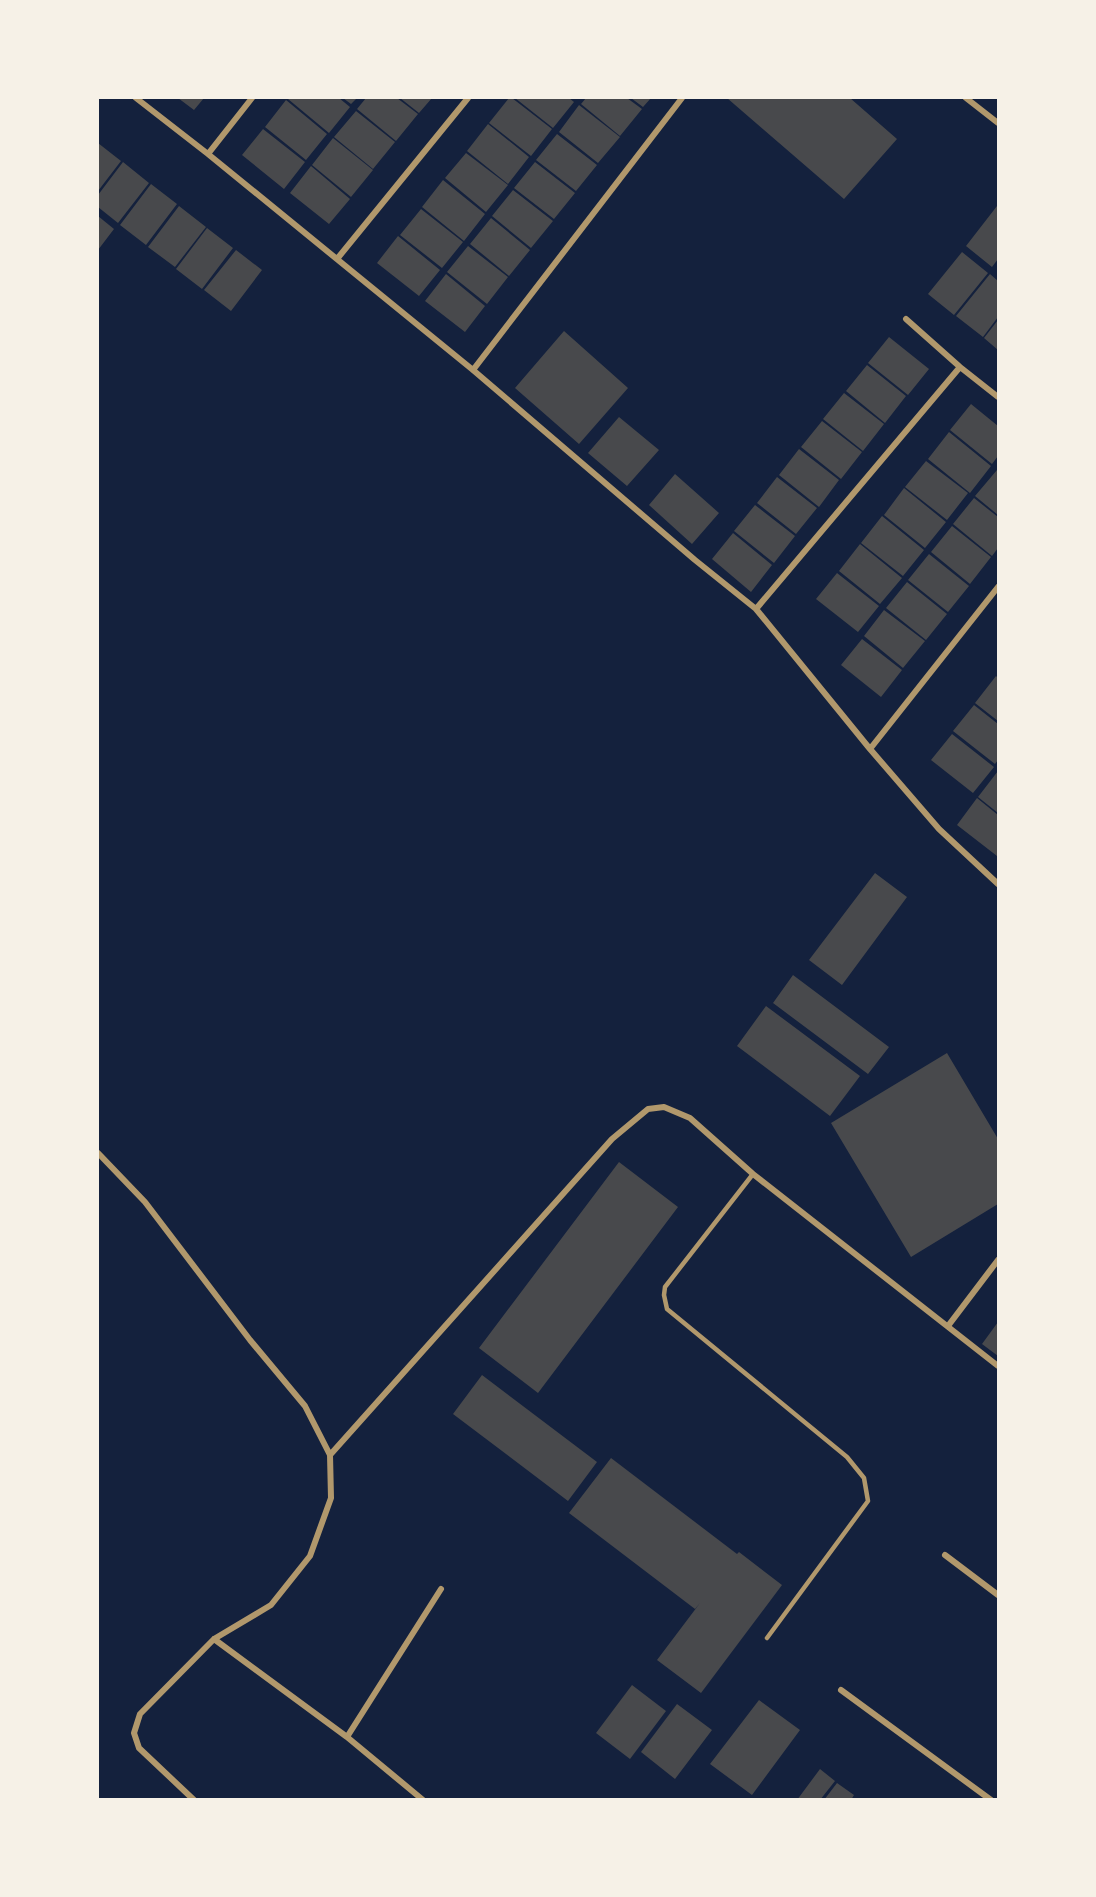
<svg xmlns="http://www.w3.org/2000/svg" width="1096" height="1897" font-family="Jost,sans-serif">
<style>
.building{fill:#48494c}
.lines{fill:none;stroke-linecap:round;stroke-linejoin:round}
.service{stroke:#b1986c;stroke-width:4.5}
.minor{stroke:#b1986c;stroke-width:6}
</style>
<rect width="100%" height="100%" fill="#14213d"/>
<path class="building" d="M178,98H204L194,110Z
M289,98H339L350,107L329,133L288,99Z
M343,98H357L351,104Z
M366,98H397L418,114L396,141L357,109Z
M400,98H432L419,113Z
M509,98H512L552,129L531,156L489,123Z
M515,98H569L574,102L553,128Z
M586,98H627L642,109L620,136L581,104Z
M631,98H651L643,107Z
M727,98H850L897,139L844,199Z
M286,100L327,134L306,160L265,127Z
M579,105L620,137L598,163L559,132Z
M356,111L395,142L373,169L334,137Z
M488,124L529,157L508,184L467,151Z
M263,129L305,162L284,189L242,155Z
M557,134L597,165L576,191L536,160Z
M333,138L373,170L351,197L312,165Z
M98,143L121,161L98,191Z
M466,153L508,185L486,212L445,178Z
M123,162L149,183L118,223L98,207V195Z
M535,162L575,193L554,219L514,188Z
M311,166L350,199L329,224L290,193Z
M443,180L485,214L464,241L422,207Z
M151,184L177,204L146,245L120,225Z
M513,190L553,221L531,248L492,216Z
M179,206L206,227L175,267L148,247Z
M997,206L998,259L992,267L966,246Z
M421,209L463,242L442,268L400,235Z
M98,216L114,229L98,250Z
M491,218L530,250L509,276L470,244Z
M207,228L233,248L202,289L176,269Z
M398,236L440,270L419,296L377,263Z
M468,246L508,277L487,304L447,272Z
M236,250L262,270L231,311L204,290Z
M962,252L988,273L954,315L928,294Z
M446,274L485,306L465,332L425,301Z
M990,274L998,281V317L983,337L956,316Z
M998,320V350L984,338Z
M564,331L628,388L579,444L515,388Z
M889,337L929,369L908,395L868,363Z
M867,365L906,396L885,423L846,391Z
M844,393L884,424L863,451L823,419Z
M971,404L998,426V456L992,464L950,430Z
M619,417L659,450L627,486L588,453Z
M822,421L862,452L841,479L801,447Z
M949,432L991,466L970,493L928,459Z
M799,449L839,480L819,507L779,475Z
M926,461L968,493L947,520L905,487Z
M997,470L998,471V515L975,496Z
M675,474L719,513L692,544L649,505Z
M777,477L817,508L796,534L757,503Z
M904,488L946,522L925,548L884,515Z
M974,498L998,517V548L992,556L953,524Z
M755,505L795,536L774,563L734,531Z
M882,516L924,550L903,576L861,543Z
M952,526L991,557L970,584L931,552Z
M733,533L772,565L751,592L712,559Z
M860,544L902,578L880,604L839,571Z
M929,554L969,586L948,612L908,580Z
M837,573L879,606L858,632L816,599Z
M907,582L947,614L926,640L886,608Z
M884,610L925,641L903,668L864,636Z
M862,639L902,670L881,697L841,665Z
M996,676L998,678V721L975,703Z
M974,705L998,724V760L995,764L953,731Z
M952,734L994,767L973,793L931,760Z
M998,771V813L978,797Z
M977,798L998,815V854L997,856L957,825Z
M875,873L907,897L842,985L809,960Z
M793,975L889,1047L868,1074L773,1003Z
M766,1006L860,1076L830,1116L737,1046Z
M947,1053L998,1139V1204L911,1257L831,1123Z
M619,1162L678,1207L538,1393L479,1348Z
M998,1322V1356L982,1344Z
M482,1375L597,1462L568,1501L453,1414Z
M611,1458L737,1554L739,1552L782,1585L701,1693L657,1660L700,1603L695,1609L569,1513Z
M632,1685L666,1711L630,1759L596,1733Z
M759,1700L800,1730L752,1795L710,1764Z
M677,1704L712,1730L675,1779L641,1752Z
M820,1769L835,1781L820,1800H797Z
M837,1783L854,1795L851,1800H824Z"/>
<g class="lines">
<path class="service" d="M753,1174L665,1287L664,1295L667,1309L847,1457L864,1478L868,1501L767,1638"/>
<path class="minor" d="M136,98L208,154L473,370L695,560L756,609L870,749L939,829L998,884
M966,98L998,123
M208,154L252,98
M337,259L468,98
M906,319L960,367L998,397
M473,370L682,98
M756,609L960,367
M870,749L998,587
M98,1153L145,1202L250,1340L305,1406L330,1455L331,1498L310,1556L271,1605L214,1639L140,1714L134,1733L139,1748L194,1800
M948,1326L998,1260
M330,1455L612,1139L648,1109L664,1107L690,1118L753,1174L998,1366
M945,1555L998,1595
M214,1639L347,1737L423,1800
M841,1690L991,1800
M347,1737L441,1589"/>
</g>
<rect width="1096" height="1897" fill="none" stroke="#f6f1e7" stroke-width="198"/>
</svg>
